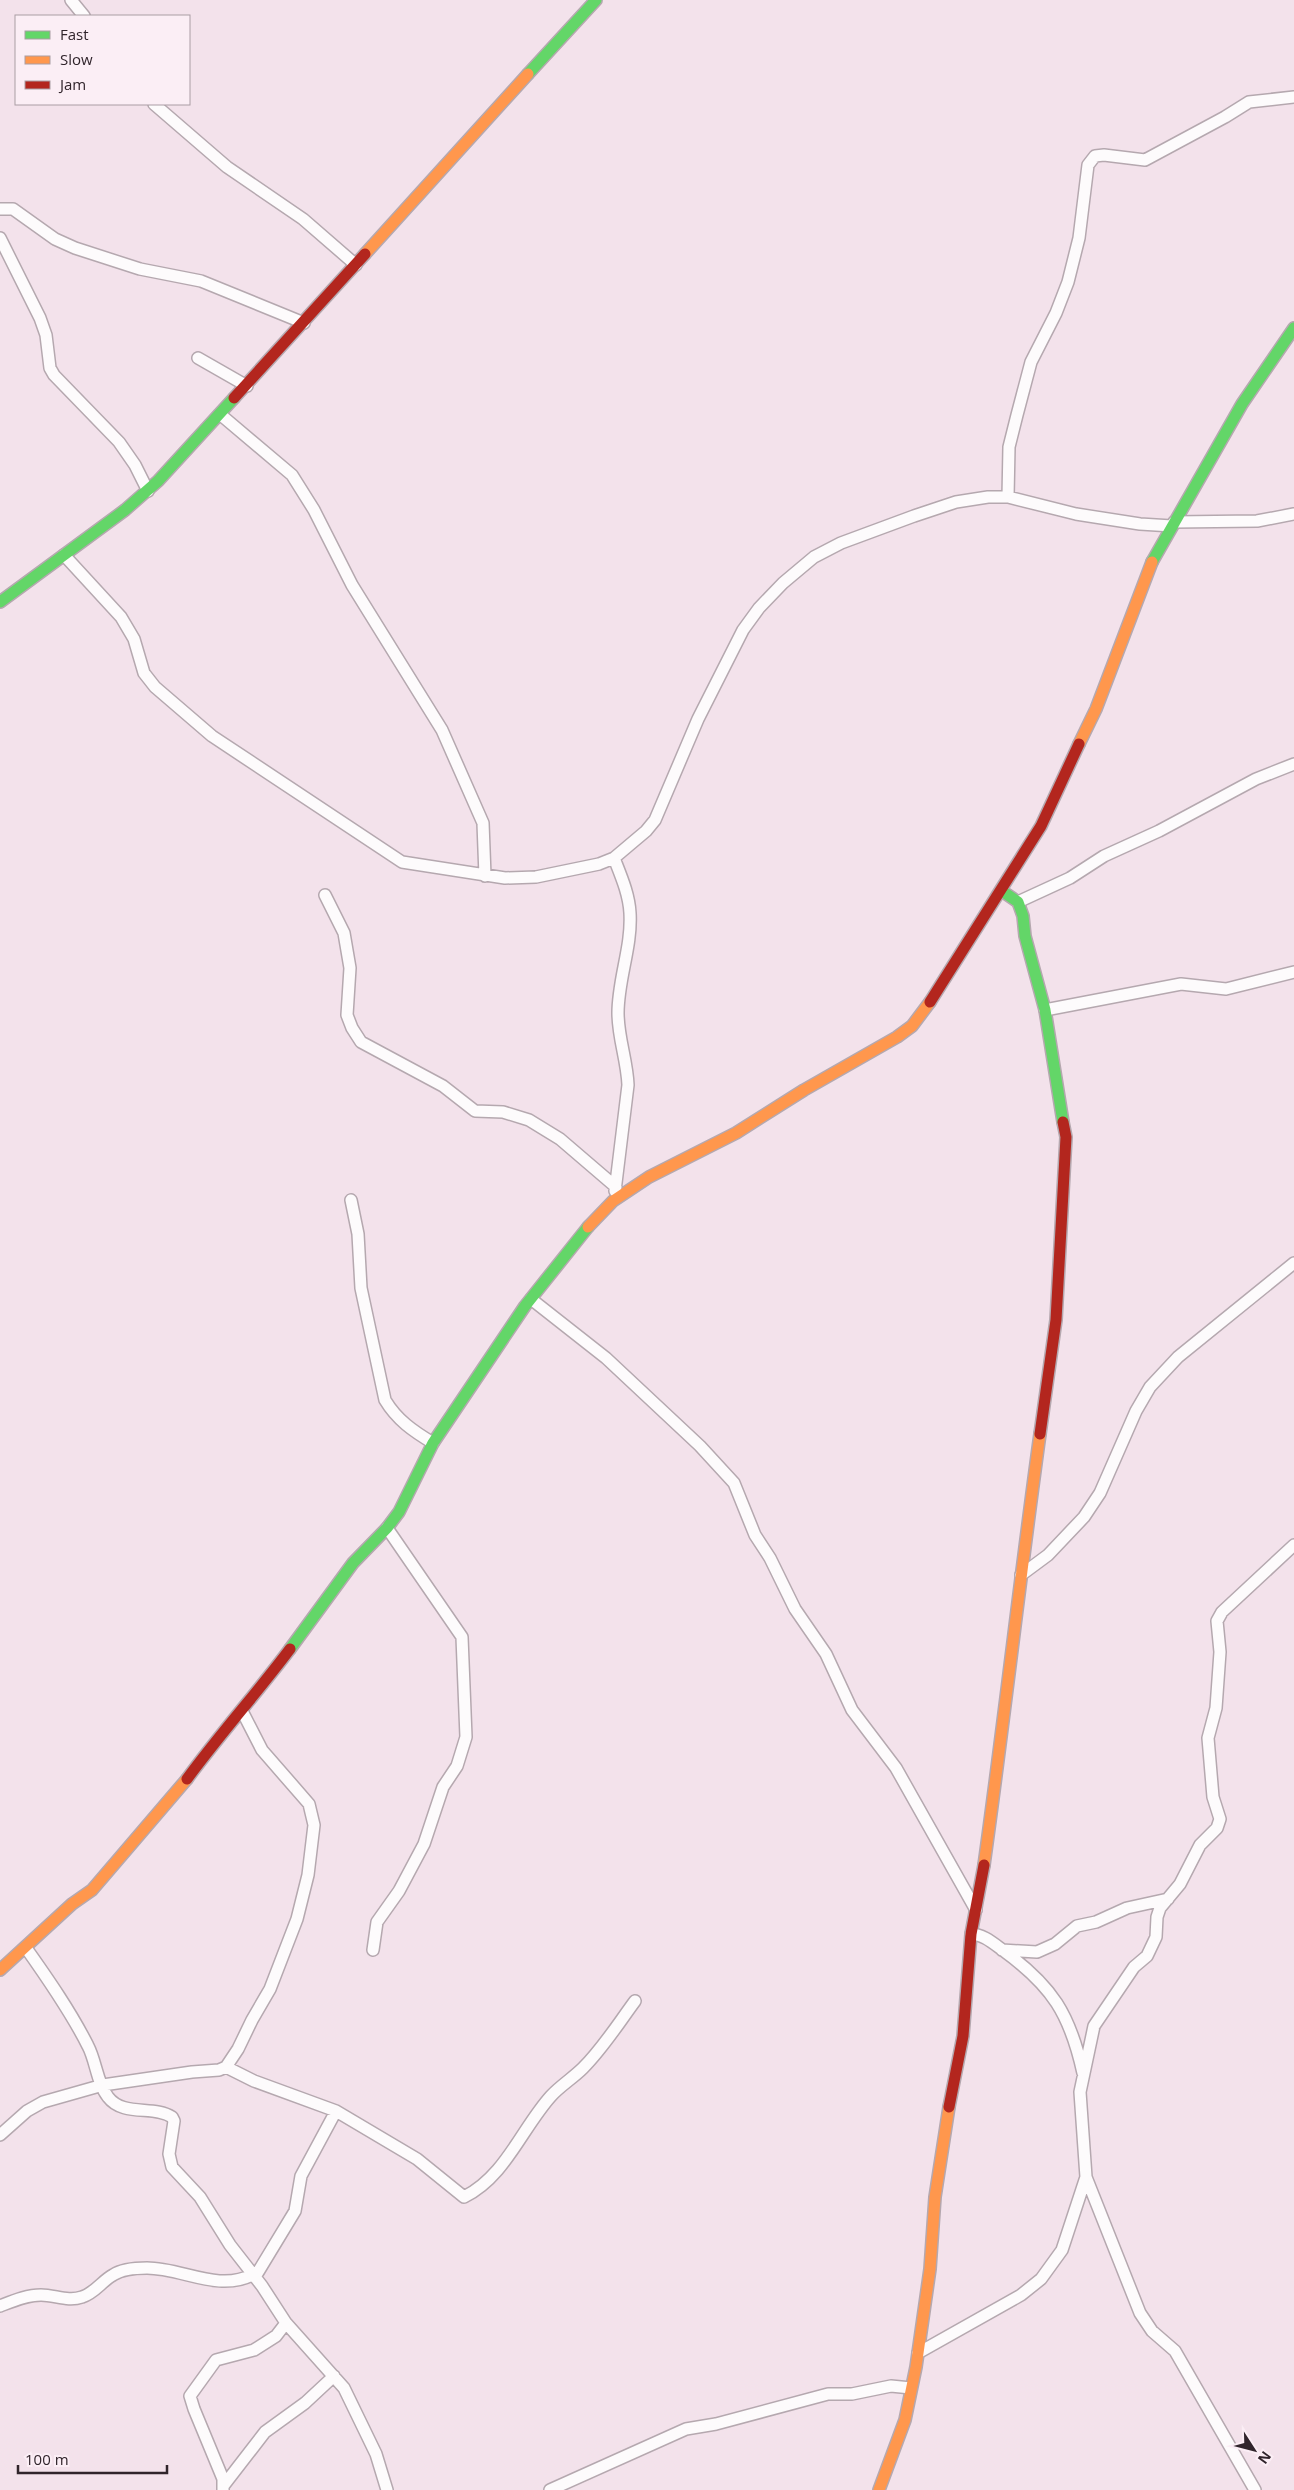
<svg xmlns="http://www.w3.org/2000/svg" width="1294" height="2490" font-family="'Open Sans',sans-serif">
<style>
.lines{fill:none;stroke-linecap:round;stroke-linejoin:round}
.street-casing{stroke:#b5a8af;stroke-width:14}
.fast-casing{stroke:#b5a8af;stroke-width:14}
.slow-casing{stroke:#b5a8af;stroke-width:14}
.jam-casing{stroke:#b5a8af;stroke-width:14}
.street{stroke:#fdfbfc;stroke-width:11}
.fast{stroke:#63d668;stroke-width:11}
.slow{stroke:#ff974d;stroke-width:11}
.jam{stroke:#b3261e;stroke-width:11}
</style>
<rect width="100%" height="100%" fill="#f3e2eb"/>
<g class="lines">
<defs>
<path id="street" d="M71,0L84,16
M154,104L227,167L303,219L356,265
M0,209H13L55,239L75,248L140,269L201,281L304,323
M0,238L40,318L46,335L50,368L54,375L119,442L135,465L148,491
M198,358L247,386
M221,415L292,475L314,510L352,585L442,730L483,823L485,876
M1008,497L1009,447L1017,415L1031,362L1056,313L1068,282L1079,238L1088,165L1095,156L1104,155L1145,160L1225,117L1249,102L1294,97
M1174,522L1257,521L1294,514
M64,555L121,617L134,639L144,673L155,687L212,736L402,862L505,878L536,877L599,864L614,858L646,831L655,820L698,719L743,630L759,608L783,583L814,557L841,543L914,516L956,502L988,497H1008L1076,514L1140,524L1172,526
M614,858C621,876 629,894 630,913C632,947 618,979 618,1013C618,1038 627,1060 628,1085L615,1191
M325,895L344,933L350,968L347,1015L352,1028L361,1042L443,1086L475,1111L503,1112L529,1120L560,1139L616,1187
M1018,902L1070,878L1104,856L1159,831L1256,779L1294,764
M1045,1010L1181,984L1226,989L1294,972
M351,1200L358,1234L361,1288L385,1400C397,1420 413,1431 433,1443
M531,1299L606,1358L700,1446L734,1483L755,1535L770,1558L795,1609L826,1654L852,1710L896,1768L976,1910
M1021,1575L1048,1555L1084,1517L1100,1493L1136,1411L1150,1387L1178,1357L1294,1263
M971,1934C983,1934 994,1944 1004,1951C1052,1986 1070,2014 1083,2073
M26,1948C48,1979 71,2012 88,2046C96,2061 97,2083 108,2097C123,2117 154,2105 172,2117L174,2121L169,2154L172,2167L200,2197L230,2245L262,2286L286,2323L344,2388L376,2454L387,2490
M373,1950L377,1922L399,1891L424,1844L443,1787L457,1766L466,1737L462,1637L387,1528
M1002,1950L1037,1952L1055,1944L1077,1926L1096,1922L1127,1908L1168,1899
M226,2067L254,2081L336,2111L417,2159L464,2197C505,2177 522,2128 551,2096C560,2086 573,2078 583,2068C603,2048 618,2024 635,2001
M0,2135L27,2111L43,2102L103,2085L192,2072L219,2070L226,2067L238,2049L252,2020L270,1989L297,1919L308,1875L314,1825L309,1804L262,1750L242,1711
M1086,2177L1140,2313L1152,2331L1175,2351L1255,2490
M255,2277L295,2211L301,2176L336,2111
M0,2306C13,2301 27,2295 41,2295C55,2295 68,2302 82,2297C95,2293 102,2281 113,2275C122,2269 137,2268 147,2268C182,2268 218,2292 252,2275
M918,2353L1021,2295L1041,2279L1062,2250L1086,2177L1080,2092L1094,2026L1134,1967L1147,1956L1156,1937L1157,1917L1160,1908L1180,1884L1200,1845L1217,1828L1220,1819L1213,1797L1208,1738L1216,1708L1220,1652L1217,1621L1222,1612L1294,1545
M224,2485L265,2432L305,2403L334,2376
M223,2490V2479L194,2409L190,2396L216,2360L254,2350L276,2336L286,2323
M550,2490L686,2429L716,2424L828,2394H852L891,2386L911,2388"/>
<path id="fast" d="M528,74L596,0
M1152,562L1242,404L1294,328
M0,602L125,510L158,481L234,398
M1002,891L1018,902L1023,916L1025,936L1045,1010L1063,1122
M290,1649L353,1563L387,1528L399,1512L433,1443L525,1306L588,1227"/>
<path id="slow" d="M365,254L528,74
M1079,744L1096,709L1152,562
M588,1227L613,1201L649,1177L736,1133L804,1090L897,1037L912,1026L930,1002
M984,1865C1004,1722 1020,1578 1040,1434
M0,1970L72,1904L92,1890L187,1779
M879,2490L905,2420L916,2367L930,2269L935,2197L949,2107"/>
<path id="jam" d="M234,398L365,254
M930,1002L1041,826L1079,744
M1040,1434L1056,1320L1066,1137L1063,1122
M187,1779C220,1734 257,1693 290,1649
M949,2107L963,2036L971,1934L984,1865"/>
</defs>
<use href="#street" class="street-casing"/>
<use href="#fast" class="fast-casing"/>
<use href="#slow" class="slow-casing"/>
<use href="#jam" class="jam-casing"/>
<use href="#street" class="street"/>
<use href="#fast" class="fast"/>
<use href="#slow" class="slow"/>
<use href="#jam" class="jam"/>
</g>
<rect x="15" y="15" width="175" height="90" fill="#fbeef5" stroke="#aa9da4"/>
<rect x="25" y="31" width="25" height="8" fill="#63d668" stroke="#aa9da4"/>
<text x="60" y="40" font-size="15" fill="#30242b">Fast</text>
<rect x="25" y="56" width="25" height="8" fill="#ff974d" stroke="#aa9da4"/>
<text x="60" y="65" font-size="15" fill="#30242b">Slow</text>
<rect x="25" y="81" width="25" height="8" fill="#b3261e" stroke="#aa9da4"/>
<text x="60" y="90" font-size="15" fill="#30242b">Jam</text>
<g transform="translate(1254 2450) rotate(126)" stroke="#fbeef5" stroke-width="4" paint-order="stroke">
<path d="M0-4L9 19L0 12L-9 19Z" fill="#30242b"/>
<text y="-8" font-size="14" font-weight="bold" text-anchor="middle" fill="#30242b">N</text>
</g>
<path d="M18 2465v8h149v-8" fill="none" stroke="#30242b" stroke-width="2.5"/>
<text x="25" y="2465" font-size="15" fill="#30242b" stroke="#fbeef5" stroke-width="4" paint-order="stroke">100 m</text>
</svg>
